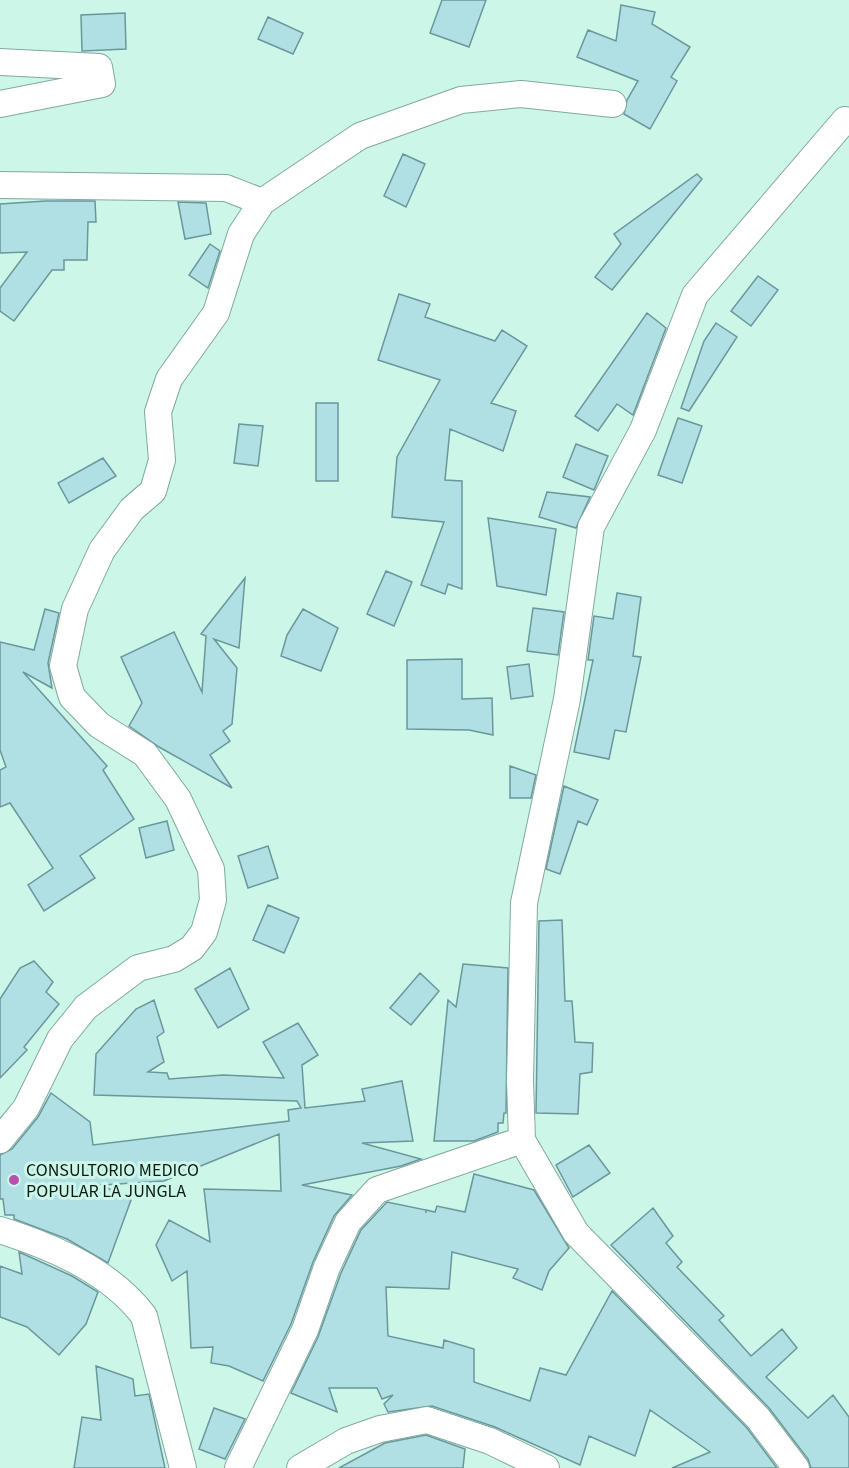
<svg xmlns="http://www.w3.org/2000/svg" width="849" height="1468" font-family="'Source Sans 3',sans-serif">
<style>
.building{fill:#b0dfe4;stroke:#6a979c;stroke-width:1.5}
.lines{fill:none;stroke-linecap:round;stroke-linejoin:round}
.street-casing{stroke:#81aa9c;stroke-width:28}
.street{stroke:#fff;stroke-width:26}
.poi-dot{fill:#bb4fae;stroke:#ccf7e8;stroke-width:2}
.labels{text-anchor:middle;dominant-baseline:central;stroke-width:6;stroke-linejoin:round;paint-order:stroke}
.poi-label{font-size:18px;fill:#0a1a15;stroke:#ccf7e8;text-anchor:start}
</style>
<rect width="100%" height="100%" fill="#ccf7e8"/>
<path class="building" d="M442,0H486L469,47L430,33Z
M621,5L655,12L652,24L690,47L671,77L677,81L650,129L624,114L627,100L638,81L577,57L588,30L616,41Z
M125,13L126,49L82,51L81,15Z
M268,17L303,33L293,54L258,39Z
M403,154L425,164L406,207L384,196Z
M697,174L702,179L612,290L595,277L621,244L614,234Z
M45,201H95L96,222H88L87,260H64V270H52L14,321L0,311V288L27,252L0,253V204Z
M178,202L206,203L211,234L185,239Z
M210,244L220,251L208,288L189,275Z
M758,276L778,290L751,326L731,311Z
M399,294L430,304L425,317L495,341L502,330L527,346L491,403L516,411L503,451L450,429L445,480L462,481V589L448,584L445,594L421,585L444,522L392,517L397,457L440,380L378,360Z
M647,313L666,328L633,415L617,404L598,431L575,416Z
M716,323L737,337L689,411L681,408L704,341Z
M316,403H338V481H316Z
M678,418L702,426L682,483L658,475Z
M239,424L263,426L258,466L234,463Z
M576,444L608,456L594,490L563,477Z
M103,458L116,476L69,503L58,483Z
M547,492L590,497L576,528L539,517Z
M488,518L556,529L546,595L497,586Z
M386,571L412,582L394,626L367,614Z
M245,578L239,648L214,639L237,668L232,724L223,731L230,741L210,755L232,788L159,747L129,726L142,703L121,657L174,632L202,692L206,636L201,634Z
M617,593L641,597L633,656L641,657L626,732L615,730L609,759L574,752L593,660H588L594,616L613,619Z
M533,608L564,612L558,655L527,651Z
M45,609L59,613L48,663L52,688L23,672L107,766L103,770L134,819L80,856L95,878L44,911L28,885L53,868L10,803L0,807V770L6,767L0,750V642L34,650Z
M303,609L338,628L321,671L281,656L287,635Z
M462,659V699L492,698L493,735L469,730L407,729V660Z
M529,664L533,696L511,699L507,667Z
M510,766L536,775L531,798H510Z
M564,786L598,800L587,825L578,821L560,874L546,869Z
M167,821L174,850L146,858L139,828Z
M268,846L278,878L248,888L238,856Z
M268,905L299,918L284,953L253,940Z
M562,920L565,1001H572L575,1042L593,1043L592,1072L580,1074L578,1114L536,1113L539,921Z
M34,961L53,982L46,992L59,1004L24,1047L27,1050L0,1078V999L20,968Z
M463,964L508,968L506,1113H504L503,1123H498V1132L474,1141H434L448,1000L456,1007Z
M230,968L249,1009L218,1028L195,989Z
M420,973L439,991L411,1025L390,1008Z
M154,1000L164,1032L157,1037L164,1062L148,1072L167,1073L169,1079L223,1075L284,1078L263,1042L298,1023L318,1055L302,1065L305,1108L365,1101L362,1089L402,1081L413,1141L362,1143L421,1159L401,1166L302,1185L352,1195L334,1216L313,1262L291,1324L263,1381L229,1366L211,1363L213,1347L191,1348L187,1271L172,1281L156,1245L169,1220L210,1242L204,1189L281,1191L279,1134L164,1181L102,1185L131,1200L108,1263L67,1239L14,1219V1215H5L3,1199H0V1155L12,1149L38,1117L51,1093L90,1122L93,1145L289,1121L288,1110L301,1108L297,1101L94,1095L96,1054L136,1009Z
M589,1145L610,1173L573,1197L556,1165Z
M474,1174L534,1190L569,1248L549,1271L542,1290L513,1278L518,1269L452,1252L449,1289L386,1287L388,1336L443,1348L444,1340L474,1349V1382L530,1401L540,1368L566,1375L612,1291L747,1428L777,1468H672L710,1452L650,1410L635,1456L589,1436L580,1465L495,1427L432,1406L388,1412L384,1404L393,1395L382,1399L377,1388H329L337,1412L291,1393L318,1337L341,1273L361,1230L387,1202L426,1210V1213V1210L435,1212L437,1206L465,1212Z
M653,1208L673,1236L666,1243L682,1262L677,1267L724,1316L719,1320L751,1356L782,1329L797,1348L766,1377L808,1418L833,1395L849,1417V1468H811L808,1459L769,1408L611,1245Z
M19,1252L72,1276L98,1292L86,1324L59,1355L27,1327L0,1317V1266L22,1274Z
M96,1366L133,1379L135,1396L149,1394L165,1468H74L82,1417L101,1420Z
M214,1408L245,1419L225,1459L199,1449Z
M426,1435L465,1449L463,1468H339L385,1443Z"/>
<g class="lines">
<defs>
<path id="street" d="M0,62L99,67L102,84L0,104
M0,185L226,188L262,202
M0,1140L26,1108L60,1039L86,1007L138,968L174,959L192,948L204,932L213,900L211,869L178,799L145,754L99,725L72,697L63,666L75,609L102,550L132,509L153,491L162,460L158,412L169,379L216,313L241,234L262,202L360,136L461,100L521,94L613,104
M0,1230C53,1247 110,1271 144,1316L183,1468
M238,1468L305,1330L327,1267L348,1222L377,1190L522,1140
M300,1468L346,1441L380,1429L427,1420L490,1441L546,1468
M796,1468L758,1418L576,1233L522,1140L520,1081L524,903L567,699L591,527L643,430L695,295L845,120"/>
</defs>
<use href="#street" class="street-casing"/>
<use href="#street" class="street"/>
</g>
<circle class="poi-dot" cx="14" cy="1180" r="6"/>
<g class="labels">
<g class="poi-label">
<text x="26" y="1170">CONSULTORIO MEDICO<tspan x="26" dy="21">POPULAR LA JUNGLA</tspan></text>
</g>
</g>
</svg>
